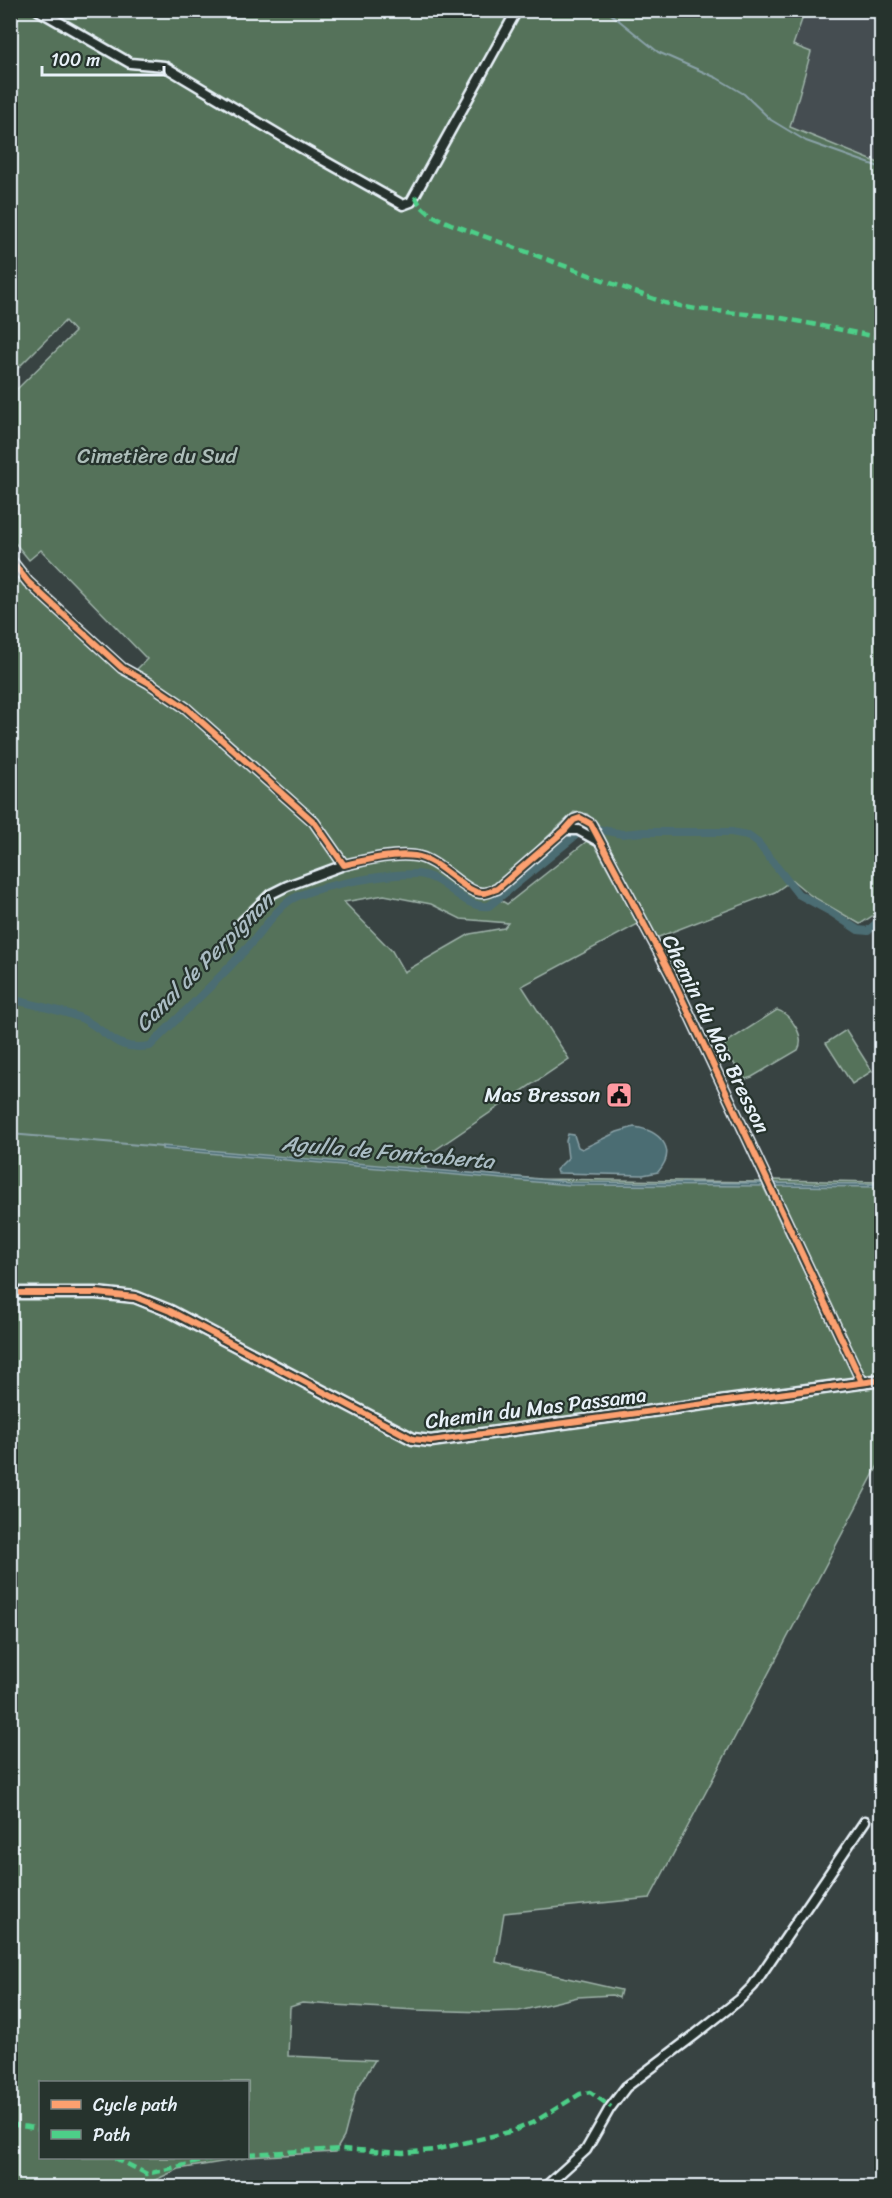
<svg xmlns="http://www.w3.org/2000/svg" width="892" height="2198" font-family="Sriracha,sans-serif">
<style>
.built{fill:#444e51}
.green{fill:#54725a;stroke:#9eb2a9;stroke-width:1.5;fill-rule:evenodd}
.water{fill:#4c6d73;stroke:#8aa2a8;stroke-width:1.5}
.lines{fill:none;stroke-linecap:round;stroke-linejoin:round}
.stream{stroke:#8aa2a8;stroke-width:2}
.canal{stroke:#4c6d73;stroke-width:8}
.minor-casing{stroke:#e8f1f8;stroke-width:13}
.tertiary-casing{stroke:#e8f1f8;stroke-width:15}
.minor{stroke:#26332d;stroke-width:8}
.tertiary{stroke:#26332d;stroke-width:10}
.quiet{stroke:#4dcf88;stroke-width:4.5;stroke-dasharray:9 4.5;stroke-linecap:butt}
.cycleway-casing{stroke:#26332d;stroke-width:10}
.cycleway{stroke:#fca06f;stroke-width:6}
.labels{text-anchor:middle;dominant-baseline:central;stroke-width:4.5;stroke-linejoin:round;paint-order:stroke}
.park-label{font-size:21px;fill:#adbeb9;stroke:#26332d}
.street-label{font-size:21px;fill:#e8f1f8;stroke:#26332d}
.poi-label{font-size:21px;fill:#e8f1f8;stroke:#26332d;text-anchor:end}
.water-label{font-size:22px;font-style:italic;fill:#aabcc3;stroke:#26332d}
</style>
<rect width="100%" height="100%" fill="#384342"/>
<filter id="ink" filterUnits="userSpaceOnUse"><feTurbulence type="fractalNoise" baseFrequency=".0167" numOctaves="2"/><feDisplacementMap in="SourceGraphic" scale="12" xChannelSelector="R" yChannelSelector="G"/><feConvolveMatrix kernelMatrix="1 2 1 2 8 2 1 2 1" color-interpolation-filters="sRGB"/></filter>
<g filter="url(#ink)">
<path class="built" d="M805,11H816L824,13L826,11H881V164L790,127L811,53L793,45Z"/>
<path class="green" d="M11,11H805L793,45L811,52L790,127L881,164V910L860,924L810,895L792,880L775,892L656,938L598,824L587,814L574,812L495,886L484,891L476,889L433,857L414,852L346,861L316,819L228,739L189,705L135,671L147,659L41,550L29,560L11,538V395L75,332L65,321L11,375Z
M10,565L26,585L120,671L147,686L184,711L311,824L343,869C369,863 401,854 427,863C448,870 467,905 492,895L507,904L587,841L594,844L638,924L522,986L569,1059L422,1159L427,1170L541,1179L761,1182L855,1379L430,1437L414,1435L136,1293L11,1288ZM384,895L431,904L461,919L508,923L504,928L470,934L404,972L392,951L344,902Z
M777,1010C790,1013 806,1037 798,1050L752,1077L746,1079L741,1075L724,1047L727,1042Z
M846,1030L872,1071L852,1084L826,1043Z
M773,1180L881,1182V1375L864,1378Z
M11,1297H96L134,1301L168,1315L412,1443L881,1384V1460L650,1898L504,1913L496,1962L621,1990L619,1998L612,1995L578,1997L519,2011L486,2012L416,2010L302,2003L290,2007L288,2056L375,2060L356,2091L344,2137L335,2152L248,2157V2082H40V2158H246L179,2169L153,2181L150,2187L11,2188Z"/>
<path class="water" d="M634,1127C658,1130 679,1148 658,1172L643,1175L557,1173L556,1170L568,1158L566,1141L568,1134L574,1135L578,1147L582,1149L617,1132Z
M162,1146L571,1182L768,1183L769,1186L570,1185L162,1149Z
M770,1183L881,1184L882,1187L771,1186Z"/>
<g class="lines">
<path class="stream" d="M606,10L658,52L717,78L744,94L771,120L806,141L882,168
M10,1134L163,1147"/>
<path class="canal" d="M598,829L622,834L644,832H731L747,835L758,843L798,894L831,912L858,930L868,931L882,918
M10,999C31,1004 66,1011 83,1019C110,1033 116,1052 150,1046C182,1013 217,982 247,948C260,934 278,906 294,898C319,885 387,874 416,874C444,874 463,910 489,906L575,836"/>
<defs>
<path id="minor" d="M38,10L130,63L164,66L298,146L403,205L411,202L517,10
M10,559L28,582L122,668L149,683L186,708L314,822L344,865C366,860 392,853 415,856C440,859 465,895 484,893C488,893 493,890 497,889L565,830L574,820L580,818L591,824L671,975L862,1382
M565,830H578L598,841
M242,922L271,894L287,886L344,865
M544,2188L586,2150L610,2108L626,2087L696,2034L739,2000L753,1986L865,1821"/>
<path id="tertiary" d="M10,1293H96L135,1297L170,1311L413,1439L431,1441L882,1380"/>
</defs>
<use href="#minor" class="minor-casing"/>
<use href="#tertiary" class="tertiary-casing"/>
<use href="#minor" class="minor"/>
<use href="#tertiary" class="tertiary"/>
<path class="quiet" d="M415,196C422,212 435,217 451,224L665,303L696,309L777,317L882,338
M10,2124L40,2129
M248,2154L341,2149L403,2153L434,2150L513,2131L534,2122L580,2094L590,2092L611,2107
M115,2158L147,2174L215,2158"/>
<defs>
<path id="cycleway" d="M10,559L28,582L122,668L149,683L186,708L314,822L344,865C366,860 392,853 415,856C440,859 465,895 484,893C488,893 493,890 497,889L565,830L574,820L580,818L591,824L671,975L862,1382
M10,1293H96L135,1297L170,1311L413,1439L431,1441L882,1380"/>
</defs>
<use href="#cycleway" class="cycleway-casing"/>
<use href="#cycleway" class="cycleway"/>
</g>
</g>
<defs>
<symbol id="civic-square" viewBox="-11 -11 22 22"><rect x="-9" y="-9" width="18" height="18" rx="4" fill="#ff9aa2" stroke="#26332d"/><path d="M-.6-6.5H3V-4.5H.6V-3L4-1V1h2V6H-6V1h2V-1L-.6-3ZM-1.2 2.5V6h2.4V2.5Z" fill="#111"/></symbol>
</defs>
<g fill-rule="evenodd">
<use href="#civic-square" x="604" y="1080" width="30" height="30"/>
</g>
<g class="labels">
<g class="park-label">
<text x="157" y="456">Cimetière du Sud</text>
</g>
<g class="street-label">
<text transform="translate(716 1034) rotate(64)">Chemin du Mas Bresson</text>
<text transform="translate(536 1408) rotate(-7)">Chemin du Mas Passama</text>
</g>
<g class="poi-label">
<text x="600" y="1095">Mas Bresson</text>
</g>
<g class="water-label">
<text transform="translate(204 962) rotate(-45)">Canal de Perpignan</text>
<text transform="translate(388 1152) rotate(5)">Agulla de Fontcoberta</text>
</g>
</g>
<rect width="892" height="2198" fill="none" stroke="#26332d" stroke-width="36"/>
<rect x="18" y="18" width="856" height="2162" fill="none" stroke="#e8f1f8" stroke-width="2" filter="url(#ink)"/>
<rect x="39" y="2081" width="210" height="78" fill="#26332d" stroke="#747f7e" stroke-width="1.5"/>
<rect x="51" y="2100" width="30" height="9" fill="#fca06f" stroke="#747f7e" stroke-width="1.5"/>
<text x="93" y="2111" font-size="18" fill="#e8f1f8">Cycle path</text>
<rect x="51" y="2130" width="30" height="9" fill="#4dcf88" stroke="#747f7e" stroke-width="1.5"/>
<text x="93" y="2141" font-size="18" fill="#e8f1f8">Path</text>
<path d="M42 66v9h122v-9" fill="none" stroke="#e8f1f8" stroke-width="3"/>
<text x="51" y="66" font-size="18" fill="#e8f1f8" stroke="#26332d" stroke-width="4.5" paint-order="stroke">100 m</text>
</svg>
